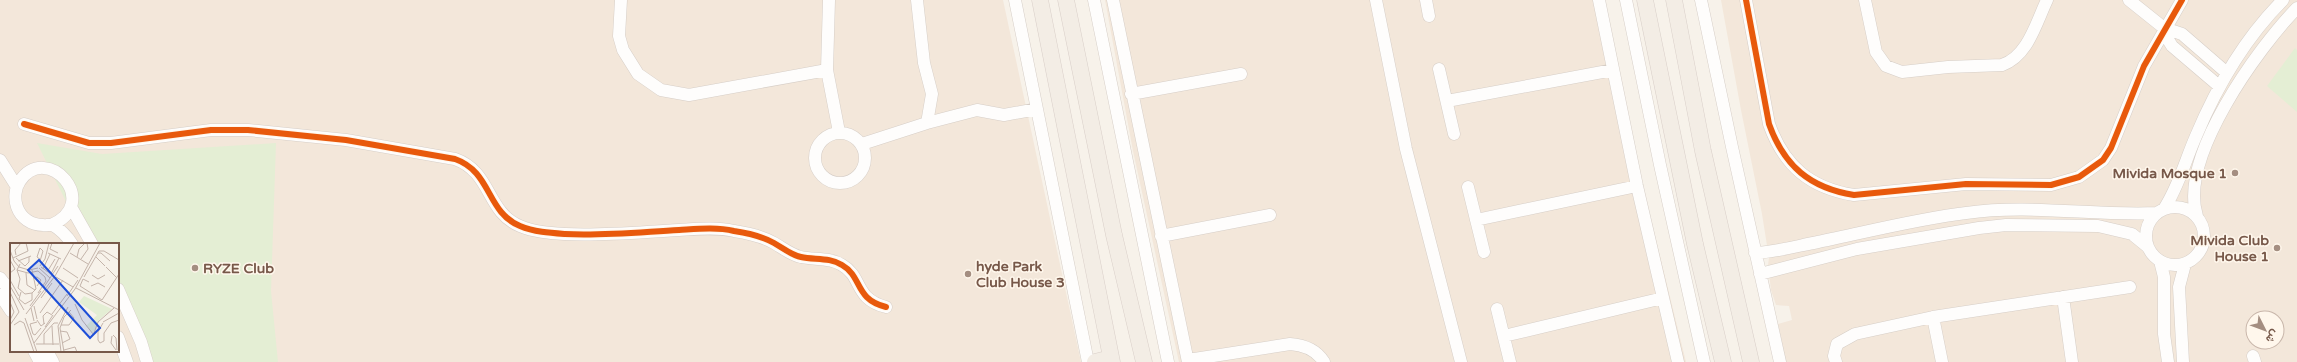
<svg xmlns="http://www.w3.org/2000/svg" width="2297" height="362" font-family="'Varela Round',Vazirmatn,sans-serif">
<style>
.residential{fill:#f3e7da;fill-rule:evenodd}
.green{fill:#e4eed4}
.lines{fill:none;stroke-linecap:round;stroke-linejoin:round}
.minor-casing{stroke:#d6cec7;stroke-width:13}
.major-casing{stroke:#d9cfc9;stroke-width:17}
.minor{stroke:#fefdfc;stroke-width:12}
.major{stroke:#f3ede5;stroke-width:16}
.cycleway-casing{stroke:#fff7ec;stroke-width:8}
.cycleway{stroke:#e8590c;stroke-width:6}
.poi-dot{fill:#a48e81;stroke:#fff7ec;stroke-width:1.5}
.labels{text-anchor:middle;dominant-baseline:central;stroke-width:3;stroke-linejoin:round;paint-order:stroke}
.poi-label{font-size:14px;font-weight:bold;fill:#775849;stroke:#fff7ec;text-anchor:end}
.inset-road{fill:none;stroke:#c4b4aa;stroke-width:1}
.view{fill:#1d4ed8;fill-opacity:0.15;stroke:#1d4ed8;stroke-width:2}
.inset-edge{fill:none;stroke:#775849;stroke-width:2}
</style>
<rect width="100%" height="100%" fill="#f7f2ea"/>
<path class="residential" d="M0,0H1003L1081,362H0ZM11,244H118V351H11Z
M1105,0H1605L1645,195L1686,362H1179L1133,151Z
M1721,0H2297V362H1786L1778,324L1792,320L1789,306L1776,305L1771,290L1768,265L1769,258L1762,214L1741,110ZM2253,318H2277V342H2253Z"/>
<path class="green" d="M2295,48L2297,50V112L2267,86Z
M37,143L102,154L276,143L271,291L278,362H143L139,344L118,304V244H87Z"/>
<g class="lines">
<defs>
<path id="minor" d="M621,0L619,36L623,50L638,74L661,90L689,95L827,70
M829,0L827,70L839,132
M917,0L924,63L932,94L927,123
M1015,0L1088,362
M1094,0L1168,362
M1113,0L1188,362
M1376,0L1406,149L1461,362
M1426,0L1429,16
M1599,0L1637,186L1678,362
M1626,0L1660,165L1704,362
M1701,0L1732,147L1780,362
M1746,0L1769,124C1784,166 1810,188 1854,195L1966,184L2051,185L2079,177L2103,160L2111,148L2144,66L2182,0
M1865,0L1876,52L1886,66L1902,72L1948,67L2002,65C2028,56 2036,23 2047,0
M2129,0L2164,28L2182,34L2227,73
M2164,28L2167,38L2172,46L2219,86
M1439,69L1454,134
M1131,94L1241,74
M1447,101L1613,70
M24,124L89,143H111L211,130H248L346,140L455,159C492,172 486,212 520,226C534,232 550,233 565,234C603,236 641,232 679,230C697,229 716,227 734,231C747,233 762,236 774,243C783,248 791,255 801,257C814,260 830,257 842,265C863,277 854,299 886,307
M815 158a25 25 0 1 1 50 0a25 25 0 1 1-50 0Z
M862,144L927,123L977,110L1004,115L1037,109
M0,160L17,187
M1468,187L1484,252
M71,207L92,244
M2146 236a29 29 0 1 1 58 0a29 29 0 1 1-58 0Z
M2164,209C2179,186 2185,161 2196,136C2217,86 2244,39 2283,0
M2197,216C2178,158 2258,48 2297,8
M1476,220L1637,186
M51,225C103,203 47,141 20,181C15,188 14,199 17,207C21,218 31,225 43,225C46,226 49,224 52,225C59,228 68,237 72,244
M1161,236L1270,215
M1755,253C1776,252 1797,246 1818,242C1867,232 1916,219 1966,213C2030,204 2094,216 2157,213
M2160,261L2164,277V334L2168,362
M1760,274L1857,249L1979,228L2006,225L2098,226L2132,234L2148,247
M0,278L11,292
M118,289L141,342L147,362
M0,295L11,311
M2063,297L2072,362
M1497,309L1510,362
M1933,317L1942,362
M1504,336L1663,298
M118,337L127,362
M34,351L40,362
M47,351L53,362
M2253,356L2255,362
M1188,360L1290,344C1304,345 1316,349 1324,362
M1836,362L1834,356L1837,344L1855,334L1933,317L2130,287
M2183,362L2179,287L2185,264"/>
<path id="major" d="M1040,0L1112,362
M1066,0L1114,235L1144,362
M1645,0L1695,244L1723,362
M1674,0L1703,151L1751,362
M1095,362L1111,358"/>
</defs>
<use href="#minor" class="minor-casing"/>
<use href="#major" class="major-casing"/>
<use href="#minor" class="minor"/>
<use href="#major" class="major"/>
<defs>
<path id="cycleway" d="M1746,0L1769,124C1784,166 1810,188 1854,195L1966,184L2051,185L2079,177L2103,160L2111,148L2144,66L2182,0
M24,124L89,143H111L211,130H248L346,140L455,159C492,172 486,212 520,226C534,232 550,233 565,234C603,236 641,232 679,230C697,229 716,227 734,231C747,233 762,236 774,243C783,248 791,255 801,257C814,260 830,257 842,265C863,277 854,299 886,307"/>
</defs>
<use href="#cycleway" class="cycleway-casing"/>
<use href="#cycleway" class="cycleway"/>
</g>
<g class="poi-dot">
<circle cx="2235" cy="173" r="4"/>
<circle cx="2277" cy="248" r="4"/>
<circle cx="195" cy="268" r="4"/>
<circle cx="968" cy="274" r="4"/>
</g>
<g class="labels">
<g class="poi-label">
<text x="2227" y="173">Mivida Mosque 1</text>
<text x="2269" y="240">Mivida Club<tspan x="2269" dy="16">House 1</tspan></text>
<text x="976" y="266" text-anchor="start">hyde Park<tspan x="976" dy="16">Club House 3</tspan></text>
<text x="203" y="268" text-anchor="start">RYZE Club</text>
</g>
</g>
<g transform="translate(10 243)">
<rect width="109" height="109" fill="#f7f2ea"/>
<path d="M74,53L102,66L90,76L83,90L76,83L87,72L69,59Z" fill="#e4eed4"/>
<path class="inset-road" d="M42,0L40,6L48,10M30,5L27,14L31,17M0,7L4,18L9,24L19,27L28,25M38,10L51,16M60,10L78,21M88,10H91L100,18M6,12L5,7L11,0M67,14L69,6L75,0M86,14L95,23M3,15L18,8L16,0M6,15L15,23L19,19V14M71,16L78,6L77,0M0,17L5,26L0,30M8,18L21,13M30,18L33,8L30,5M10,21L7,27L10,36L8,45L15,51L22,50L26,46L22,27M30,23L35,16L39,0M31,24L41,31L49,15M96,24L107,35M29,25L40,35M53,25L68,35M33,26L40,11M7,27L18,30L28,28L35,34L36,38L28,50M37,29L45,16M16,30L17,42L25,47M82,32L88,36L95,32M46,34L63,44M74,34L89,8H94L109,17M23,35L27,34L31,37L27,43M0,37L9,53M79,39L73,36L70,43L92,57L109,31M0,43L14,67M81,43L88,40L95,44M34,44L48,23M66,45L109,67M0,49L9,69L0,82M11,49L9,56L15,61L22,57V50M57,53L68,37M31,55L42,40M0,59L4,69L0,77M65,61L72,77L83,91M20,63L31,48M24,63L27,76M21,65L24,78M30,70L53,37M16,71L45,33L64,0M42,71L57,51M15,75L27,109M27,77L31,83L35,80M27,79L20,81L23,91L25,92L31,85M93,79L109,70M93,80L88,89V97L90,100L94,98V90L101,80L109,77M34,81L33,73L37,69L42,72M4,82L10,78L14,80L24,109M51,82H59L64,75L59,69M42,83L43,102M35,84L43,72M50,88L57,89L60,96L52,100M85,88L84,90L88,79L104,65M103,92L106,95L107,107M102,93L101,100L106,107M24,100L65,46L90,0M26,101H49M34,101V91L44,80H48M54,107L65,104L67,109M51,109L48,83L58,64M54,109L50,85L54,74L61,67"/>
<path class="view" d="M29,17L90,85L80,95L18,27Z"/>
<rect width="109" height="109" class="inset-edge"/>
</g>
<g transform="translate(2265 330) rotate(132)"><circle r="19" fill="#fff7ec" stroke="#c9b7ab"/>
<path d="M0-3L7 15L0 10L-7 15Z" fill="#a48e81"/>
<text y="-6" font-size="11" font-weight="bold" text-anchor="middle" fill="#775849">ش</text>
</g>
</svg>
